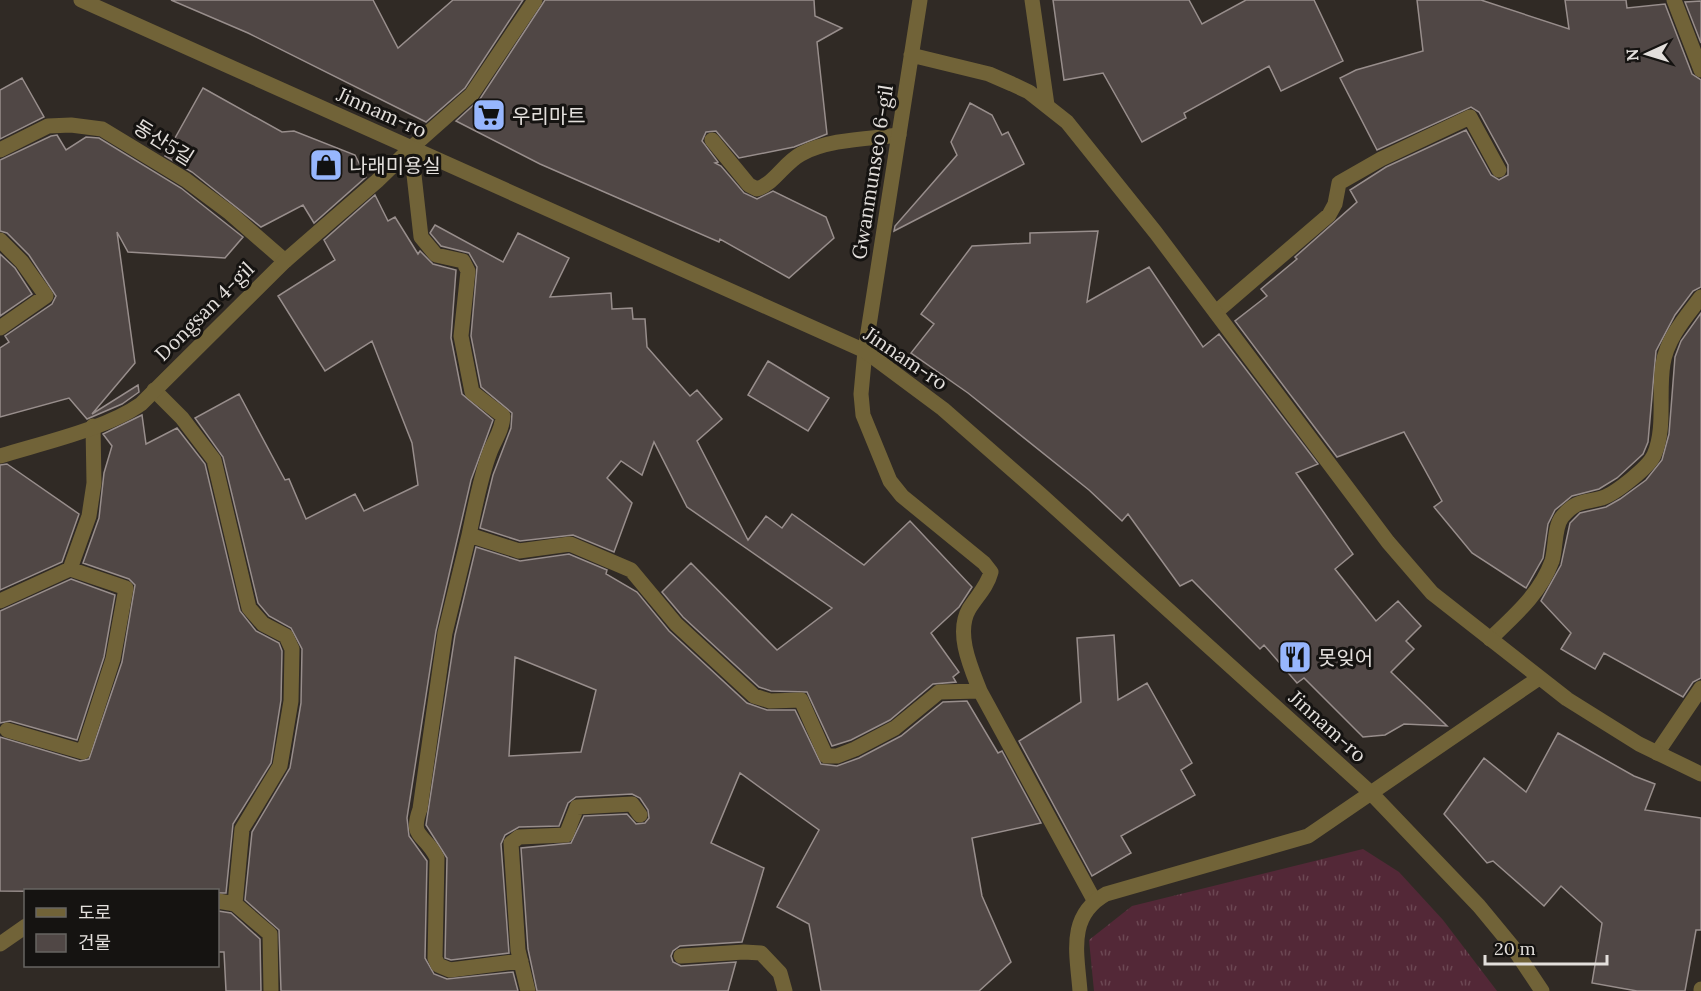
<svg xmlns="http://www.w3.org/2000/svg" width="1701" height="991" font-family="Lora,'Noto Sans KR',serif">
<style>
.grass{fill:url(#grass-tufts)}
.building{fill:#504745;stroke:#988e8c;stroke-width:1.5;fill-rule:evenodd}
.lines{fill:none;stroke-linecap:round;stroke-linejoin:round}
.lane{stroke:#716338;stroke-width:15}
.street{stroke:#716338;stroke-width:15}
.labels{text-anchor:middle;dominant-baseline:central;stroke-width:6;stroke-linejoin:round;paint-order:stroke}
.street-label{font-size:20px;fill:#e3dfdc;stroke:#151311}
.poi-label{font-size:20px;fill:#e3dfdc;stroke:#151311;text-anchor:start}
</style>
<defs>
<pattern id="grass-tufts" width="24" height="20" patternUnits="userSpaceOnUse" patternTransform="scale(1.5)"><rect width="24" height="20" fill="#532837"/><path d="M3 7l-1-3M5 7V3M7 7l1-3M15 17l-1-3M17 17v-4M19 17l1-3" fill="none" stroke="#6c4753"/></pattern>
</defs>
<rect width="100%" height="100%" fill="#302a25"/>
<path class="grass" d="M1363,849L1399,872L1443,920L1497,991H1094L1089,940L1132,906Z"/>
<path class="building" d="M171,0H373L398,48L453,0H523L465,88L426,122L248,33Z
M545,0H814L815,16L842,28L817,42L827,134L794,147L739,158L716,131L706,132L702,141L718,162L715,163L721,166L744,193L757,199L773,191L826,217L834,238L789,278L720,239L719,242L540,164L456,121L480,99Z
M1053,0H1189L1202,24L1246,0H1314L1343,61L1281,91L1269,66L1184,113L1186,118L1142,142L1103,73L1064,80Z
M1417,0H1481L1569,29L1565,0H1626L1627,8L1665,4L1692,74L1701,80V287L1693,291L1675,315L1656,351L1648,442L1643,454L1617,478L1599,489L1572,496L1555,510L1548,524L1543,558L1526,588L1472,553L1434,507L1442,501L1404,432L1337,457L1235,321L1267,296L1261,289L1297,259L1295,257L1357,202L1350,190L1386,167L1466,130L1491,175L1499,180L1508,175V165L1479,112L1471,107L1377,150L1340,78L1356,70L1423,51Z
M1701,1V43L1685,2Z
M22,78L44,117L0,139V90Z
M203,88L282,132L294,131L355,155L366,177L314,223L303,205L261,227L192,172L165,156Z
M970,103L992,115L1002,135L1008,132L1024,164L894,231L895,226L957,155L951,142Z
M57,135L66,150L86,137L99,138L181,188L243,237L225,258L128,252L117,232L135,363L92,414L138,385L139,392L122,404L87,419L69,398L0,417V348L9,342L5,336L52,304L56,296L29,255L7,233L0,231V160L51,136Z
M375,195L388,221L395,217L418,254L420,251L433,264L456,270L451,338L462,394L493,420L471,480L436,631L407,818L409,836L427,861L425,958L434,974L447,979L513,972L518,991H281L279,930L245,900L252,832L290,768L301,703L302,649L291,628L269,616L258,603L223,457L195,418L239,394L285,480L289,479L306,519L355,494L364,511L418,485L412,443L372,341L325,371L278,296L335,260L324,240Z
M435,225L503,262L518,233L569,258L550,297L611,293L612,309L632,308L633,319H645L647,347L690,396L697,390L722,419L697,441L748,540L766,516L782,528L792,514L864,565L910,521L972,587L959,607L931,633L959,672L953,677L956,682L933,684L890,720L851,740L832,746L807,692L771,691L759,687L683,617L662,592L691,563L777,650L832,608L687,507L654,442L642,475L621,461L607,478L632,503L614,552L573,535L520,541L480,528L493,475L511,428L512,413L481,387L471,336L477,267L469,253L441,246L430,233Z
M1098,231L1087,302L1149,267L1203,347L1219,334L1318,464L1296,473L1353,554L1335,569L1376,621L1398,601L1421,626L1406,641L1414,649L1391,672L1447,726L1404,724L1385,735L1363,737L1304,678L1297,683L1264,645L1260,649L1192,580L1180,586L1128,514L1122,521L1089,490L968,393L911,353L934,324L921,314L972,246L1030,243V233Z
M0,254L15,268L32,294L0,316Z
M1701,313V678L1693,682L1683,697L1604,653L1595,669L1561,649L1571,633L1541,601L1561,565L1570,523L1580,513L1606,507L1620,499L1646,480L1662,460L1669,434L1675,357L1681,341Z
M768,361L829,398L808,431L748,395Z
M142,415L146,444L177,428L205,464L240,611L256,631L279,643L282,651L281,700L271,763L233,824L226,893L0,891V737L80,761L89,759L122,662L135,585L129,579L83,563L99,518L104,473L112,446L103,434Z
M7,464L79,514L62,562L0,590V465Z
M476,547L520,561L569,554L607,570L606,574L637,592L669,631L747,703L767,710H795L821,764L837,766L859,758L901,736L943,702L967,701L998,753L1002,751L1041,823L972,838L982,896L1011,962L979,991H821L809,924L777,907L819,830L740,773L711,843L764,868L742,942L680,946L673,951L671,956L673,962L681,966L736,962L728,991H537L528,949L521,848L571,843L584,816L627,814L636,824L645,823L649,818L648,810L640,798L632,794L576,797L568,803L559,826L519,827L505,835L501,844L509,953L451,960L445,958L447,858L426,825L455,635ZM515,657L596,690L581,752L509,756Z
M71,579L115,595L104,657L77,740L10,721L0,723V611Z
M1114,635L1118,700L1147,683L1192,763L1181,770L1195,795L1121,836L1131,853L1092,876L1019,741L1081,702L1077,638Z
M1558,733L1634,776L1655,784L1645,810L1701,818V930H1696L1685,991H1637L1592,983L1602,923L1561,886L1544,906L1493,861L1487,863L1444,814L1484,758L1526,792Z
M218,911L231,913L260,939L261,991H226L224,952H218Z"/>
<g class="lines">
<path class="lane" d="M1674,0L1701,70
M712,140L749,185L757,189C775,183 784,163 801,154C829,139 868,139 899,135
M0,150L48,126L71,125L102,129L186,180L230,213L285,261
M0,240L22,262L46,296L0,328
M1216,312L1329,215L1335,204L1339,183L1381,159L1470,117L1499,170
M865,351L861,394L863,415L890,481L902,496L984,563L991,572C987,587 977,596 969,609C955,633 971,668 980,691L1094,900
M154,390L182,418L214,460L249,608L263,624L286,636L292,649L291,701L280,766L242,829L235,904L270,934L271,991
M469,535C475,507 480,478 490,452C495,439 502,431 503,416L472,392L461,336L468,271L463,261L436,255L421,237L411,148L472,94L535,0
M0,601L70,569L89,516L94,483L93,426
M1490,639C1515,615 1540,594 1552,561C1556,548 1554,527 1562,517C1576,500 1583,503 1602,498C1615,494 1649,467 1654,455C1666,428 1658,393 1663,364C1667,338 1686,317 1701,297
M7,730L83,752L113,659L126,588L70,569
M1657,753L1701,688
M218,901L235,904
M0,944L26,926
M681,956L744,952L761,953L780,973L785,991
M521,961L450,970L438,965L435,958L437,858C425,833 409,839 420,809L445,633L469,535L519,551L570,544L631,570L676,624L754,696L770,701L801,700L826,756H837L855,749L895,728L939,692L980,691
M528,991L518,950L511,843L519,837L566,835L577,807L632,804L640,815"/>
<path class="street" d="M81,0L865,351L943,409L1040,494L1371,793L1479,906L1512,946L1542,991
M1032,0L1047,105
M911,55L989,74L1012,84L1029,92L1067,122L1156,233L1388,542L1432,593L1567,699L1639,744L1701,774
M865,351L920,0
M0,456C42,443 106,429 141,404L285,261L377,181L411,148
M1080,991C1077,953 1067,916 1106,894L1308,836L1539,678
M1701,991V989"/>
</g>
<defs>
<symbol id="supermarket-square" viewBox="-11 -11 22 22"><rect x="-9" y="-9" width="18" height="18" rx="4" fill="#97b6fd" stroke="#151311"/><path d="M-6-5.5h2.5l.6 2H6L4.5 2H-2.5L-4.4-4H-6ZM-1.5 3.2a1.3 1.3 0 1 0 .1 0ZM3 3.2a1.3 1.3 0 1 0 .1 0Z" fill="#111"/></symbol>
<symbol id="shop-square" viewBox="-11 -11 22 22"><rect x="-9" y="-9" width="18" height="18" rx="4" fill="#97b6fd" stroke="#151311"/><path d="M-5-2.5h2.3a2.7 3.5 0 0 1 5.4 0H5L5.5 6h-11ZM-1.5-2.5h3a1.5 2.3 0 0 0-3 0Z" fill="#111"/></symbol>
<symbol id="restaurant-square" viewBox="-11 -11 22 22"><rect x="-9" y="-9" width="18" height="18" rx="4" fill="#97b6fd" stroke="#151311"/><path d="M-5-6h1v4h1v-4h1v4h1v-4h1v5L-1.5 .5V6h-2V.5L-5-1ZM5-6V6H3V1.5H1.5Q1.5-4 5-6Z" fill="#111"/></symbol>
</defs>
<g fill-rule="evenodd">
<use href="#supermarket-square" x="470" y="96" width="38" height="38"/>
<use href="#shop-square" x="307" y="146" width="38" height="38"/>
<use href="#restaurant-square" x="1276" y="638" width="38" height="38"/>
</g>
<g class="labels">
<g class="street-label">
<text transform="translate(382 112) rotate(24)">Jinnam-ro</text>
<text transform="translate(164 142) rotate(32)">동산5길</text>
<text transform="translate(872 172) rotate(-81)">Gwanmunseo 6-gil</text>
<text transform="translate(204 311) rotate(-45)">Dongsan 4-gil</text>
<text transform="translate(906 358) rotate(34)">Jinnam-ro</text>
<text transform="translate(1328 726) rotate(42)">Jinnam-ro</text>
</g>
<g class="poi-label">
<text x="512" y="115">우리마트</text>
<text x="349" y="165">나래미용실</text>
<text x="1318" y="657">못잊어</text>
</g>
</g>
<rect x="24" y="889" width="195" height="78" fill="#151311" stroke="#676562" stroke-width="1.5"/>
<rect x="36" y="908" width="30" height="9" fill="#716338" stroke="#676562" stroke-width="1.5"/>
<text x="78" y="919" font-size="18" fill="#e3dfdc">도로</text>
<rect x="36" y="934" width="30" height="18" fill="#504745" stroke="#676562" stroke-width="1.5"/>
<text x="78" y="949" font-size="18" fill="#e3dfdc">건물</text>
<g transform="translate(1647 54) rotate(266)" stroke="#151311" stroke-width="4.5" paint-order="stroke">
<path d="M0-4.5L10 22L0 15L-10 22Z" fill="#e3dfdc"/>
<text y="-9" font-size="16" font-weight="bold" text-anchor="middle" fill="#e3dfdc">N</text>
</g>
<path d="M1485 955v9h122v-9" fill="none" stroke="#e3dfdc" stroke-width="3"/>
<text x="1494" y="955" font-size="18" fill="#e3dfdc" stroke="#151311" stroke-width="4.5" paint-order="stroke">20 m</text>
</svg>
